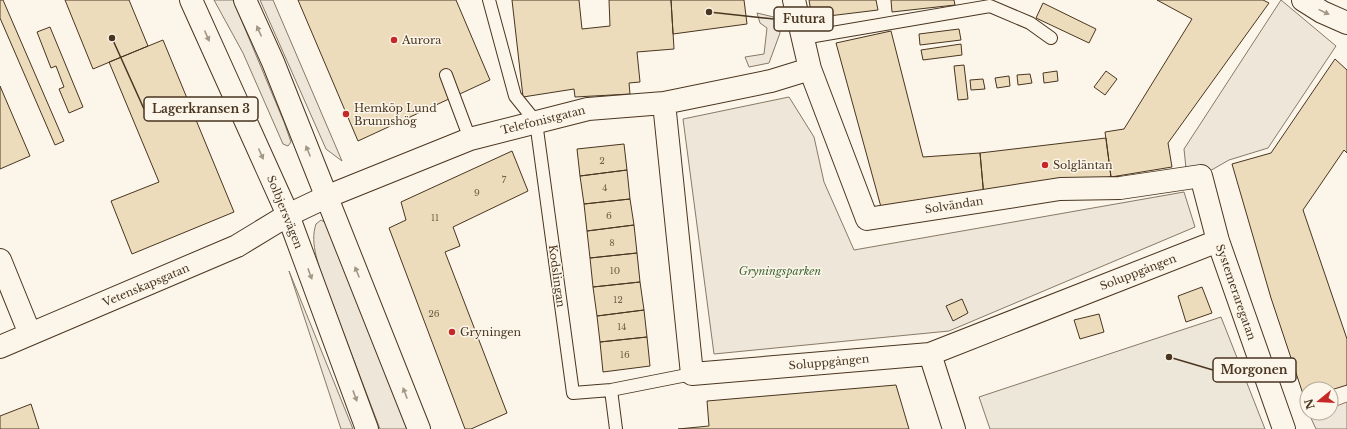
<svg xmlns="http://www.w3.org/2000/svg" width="1347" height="429" font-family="'Libre Baskerville',serif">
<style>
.green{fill:#ede6d9;stroke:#887966}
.parking{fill:#ede7d9;stroke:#887966}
.building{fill:#ecdcbc;stroke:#4a3520}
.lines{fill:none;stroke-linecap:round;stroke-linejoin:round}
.lane-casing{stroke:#4a3520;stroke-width:14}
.street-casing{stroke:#4a3520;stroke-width:24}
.secondary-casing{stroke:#4a3520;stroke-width:24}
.lane{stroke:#fbf6e9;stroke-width:12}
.street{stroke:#fbf6e9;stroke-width:22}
.secondary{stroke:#fbf6e9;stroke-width:22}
.oneway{fill:#a29684}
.poi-dot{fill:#c62828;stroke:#fbf6e9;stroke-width:1.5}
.labels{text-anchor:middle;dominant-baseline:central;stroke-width:3;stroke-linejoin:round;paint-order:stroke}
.number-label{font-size:9px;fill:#725f47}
.poi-label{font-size:11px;fill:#4a3520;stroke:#fbf6e9;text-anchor:start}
.street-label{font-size:11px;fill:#4a3520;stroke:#fbf6e9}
.park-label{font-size:11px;font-style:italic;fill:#436837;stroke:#fbf6e9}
.leader{fill:none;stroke:#4a3520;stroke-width:1.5}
.callout-dot{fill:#4a3520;stroke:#fbf6e9;stroke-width:1.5}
.callout{fill:#fbf6e9;stroke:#4a3520;stroke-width:1.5}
.callout-label{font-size:12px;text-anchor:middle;font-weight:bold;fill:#4a3520}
</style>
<rect width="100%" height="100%" fill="#fbf6e9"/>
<path class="green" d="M214,0H233L284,122L291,142L288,146L283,144L243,53Z
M260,0H273L342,161L326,149Z
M1281,0L1336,46L1268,148L1229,160L1201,176L1187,178L1184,149Z
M757,13L778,18L780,33L769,63L749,67L745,57L764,54L767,28L760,23Z
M789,97L814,137L824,182L854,250L1184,192L1195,227L949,331L714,354L683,119Z
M321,220L326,223L407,429H380L326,287C320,268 309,244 316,224Z
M289,271L353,429H341Z
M1347,402V429H1316L1310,416L1319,413H1331V408Z"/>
<path class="parking" d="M1221,317L1265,429H990L979,397Z"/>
<path class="building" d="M0,0H3L64,141L55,145L0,18Z
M65,0H129L148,46L93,69Z
M298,0H456L490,80L358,141Z
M512,0H579L582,29L610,26L609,0H671L674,49L637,52L640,82L629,83L630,94L575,97L574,89L523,97Z
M671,0H744L747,24L673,34Z
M809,0H876L878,10L812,18Z
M891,0H954L955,5L892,12Z
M1157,0H1263L1269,3L1168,143L1172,167L1111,177L1105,132L1124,129L1192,19Z
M1043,3L1096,29L1089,43L1036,18Z
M50,27L83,107L69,113L59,89L64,87L56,66L51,68L37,32Z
M959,29L961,40L920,45L919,34Z
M891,31L923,157L980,153L984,197L881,207L836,43Z
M163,40L234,212L132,254L111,201L159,182L109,62Z
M961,44L962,55L923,60L921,50Z
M1335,59L1347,70V153L1344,150L1303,210L1347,339V385L1331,390V389H1307V399L1305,400L1271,298L1232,164L1271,153Z
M964,65L968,99L958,100L954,66Z
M1057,71L1058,81L1044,83L1043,73Z
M1106,71L1117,79L1105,95L1094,87Z
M1030,74L1032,83L1018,85L1017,75Z
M1009,76L1010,86L997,88L995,78Z
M983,79L985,89L971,90L970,80Z
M0,86L30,156L0,169Z
M1106,138L1111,177L984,197L980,153Z
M624,144L627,170L580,176L577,149Z
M512,151L528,191L453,227L460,246L445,252L507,413L471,429H465L389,228L406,220L401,202Z
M627,170L630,199L584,204L580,176Z
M630,199L634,225L587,231L584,204Z
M634,225L637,253L590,258L587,231Z
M637,253L640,282L593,287L590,258Z
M640,282L644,310L597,316L593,287Z
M1202,287L1212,313L1186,322L1178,296Z
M962,299L968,313L953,321L946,306Z
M644,310L647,337L600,342L597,316Z
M1099,314L1104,332L1080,339L1074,320Z
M647,337L650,366L603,372L600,342Z
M896,385L909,429H678L709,426L707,401Z
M31,404L39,429H0V416Z"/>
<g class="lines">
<defs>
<path id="lane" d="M489,0L515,96L536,122L573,393L611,390L692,374
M803,38L990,6L1030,23L1051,38
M446,75L470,139
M611,390L616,429"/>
<path id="street" d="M794,0L810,69L867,219L1060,189L1120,188L1201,176L1218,241L1284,429
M1303,0L1322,12L1347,23
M664,103L692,374L930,354L1218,241
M0,260L30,334
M0,347L237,246L288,215L326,197L470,139L588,109L664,103L771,81L810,69
M930,354L954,429"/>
<path id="secondary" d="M191,0L288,215L367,429
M245,0L273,62L419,429"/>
</defs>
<use href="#lane" class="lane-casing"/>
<use href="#street" class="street-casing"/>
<use href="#secondary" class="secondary-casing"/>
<use href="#lane" class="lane"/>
<use href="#street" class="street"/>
<use href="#secondary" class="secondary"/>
</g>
<defs><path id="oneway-solid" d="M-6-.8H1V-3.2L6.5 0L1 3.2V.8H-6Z"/></defs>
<g class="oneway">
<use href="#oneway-solid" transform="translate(1324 12) rotate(26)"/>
<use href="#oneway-solid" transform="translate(259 31) rotate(-114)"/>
<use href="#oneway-solid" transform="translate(207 36) rotate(66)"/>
<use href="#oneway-solid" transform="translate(308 151) rotate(-112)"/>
<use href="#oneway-solid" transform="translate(261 154) rotate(66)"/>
<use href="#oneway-solid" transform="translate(357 272) rotate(-112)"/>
<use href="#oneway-solid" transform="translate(310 274) rotate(70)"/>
<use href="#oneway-solid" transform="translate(405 393) rotate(-111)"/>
<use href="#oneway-solid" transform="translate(355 396) rotate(70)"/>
</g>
<g class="poi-dot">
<circle cx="394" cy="40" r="4"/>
<circle cx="346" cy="114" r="4"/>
<circle cx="1045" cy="165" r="4"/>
<circle cx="452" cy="332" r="4"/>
</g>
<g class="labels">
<g class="number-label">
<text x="602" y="160">2</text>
<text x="504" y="179">7</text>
<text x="605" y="187">4</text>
<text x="477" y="192">9</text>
<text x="609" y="215">6</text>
<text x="435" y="217">11</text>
<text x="612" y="242">8</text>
<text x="615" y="270">10</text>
<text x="618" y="299">12</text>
<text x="434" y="313">26</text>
<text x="622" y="326">14</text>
<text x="625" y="354">16</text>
</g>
<g class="poi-label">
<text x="402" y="40">Aurora</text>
<text x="354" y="108">Hemköp Lund<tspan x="354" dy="13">Brunnshög</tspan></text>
<text x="1053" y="165">Solgläntan</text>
<text x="460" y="332">Gryningen</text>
</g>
<g class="street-label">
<text transform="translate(543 120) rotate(-14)">Telefonistgatan</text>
<text transform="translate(954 205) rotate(-9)">Solvändan</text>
<text transform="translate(285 212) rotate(68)">Solbjersvägen</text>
<text transform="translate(1138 272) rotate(-21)">Soluppgången</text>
<text transform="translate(557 276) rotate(82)">Kodslingan</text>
<text transform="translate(146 285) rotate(-23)">Vetenskapsgatan</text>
<text transform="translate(1236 292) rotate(71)">Systemeraregatan</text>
<text transform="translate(829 362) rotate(-5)">Soluppgången</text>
</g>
<g class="park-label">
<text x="780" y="271">Gryningsparken</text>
</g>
</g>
<path class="leader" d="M709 12L774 19M112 38L144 109M1169 357L1213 370"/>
<g class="callout-dot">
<circle cx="709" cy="12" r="4"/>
<circle cx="112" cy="38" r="4"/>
<circle cx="1169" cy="357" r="4"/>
</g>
<g class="callout">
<rect x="774" y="7" width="59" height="24" rx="4"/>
<rect x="144" y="97" width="114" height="24" rx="4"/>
<rect x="1213" y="358" width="83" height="24" rx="4"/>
</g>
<g class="callout-label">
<text x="804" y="23">Futura</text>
<text x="201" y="113">Lagerkransen 3</text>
<text x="1254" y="374">Morgonen</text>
</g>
<g transform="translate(1319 401) rotate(252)"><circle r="19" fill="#fbf6e9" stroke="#b4a999"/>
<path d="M0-3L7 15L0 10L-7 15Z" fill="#c62828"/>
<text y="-6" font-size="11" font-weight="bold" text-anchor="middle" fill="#4a3520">N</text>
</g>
</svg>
